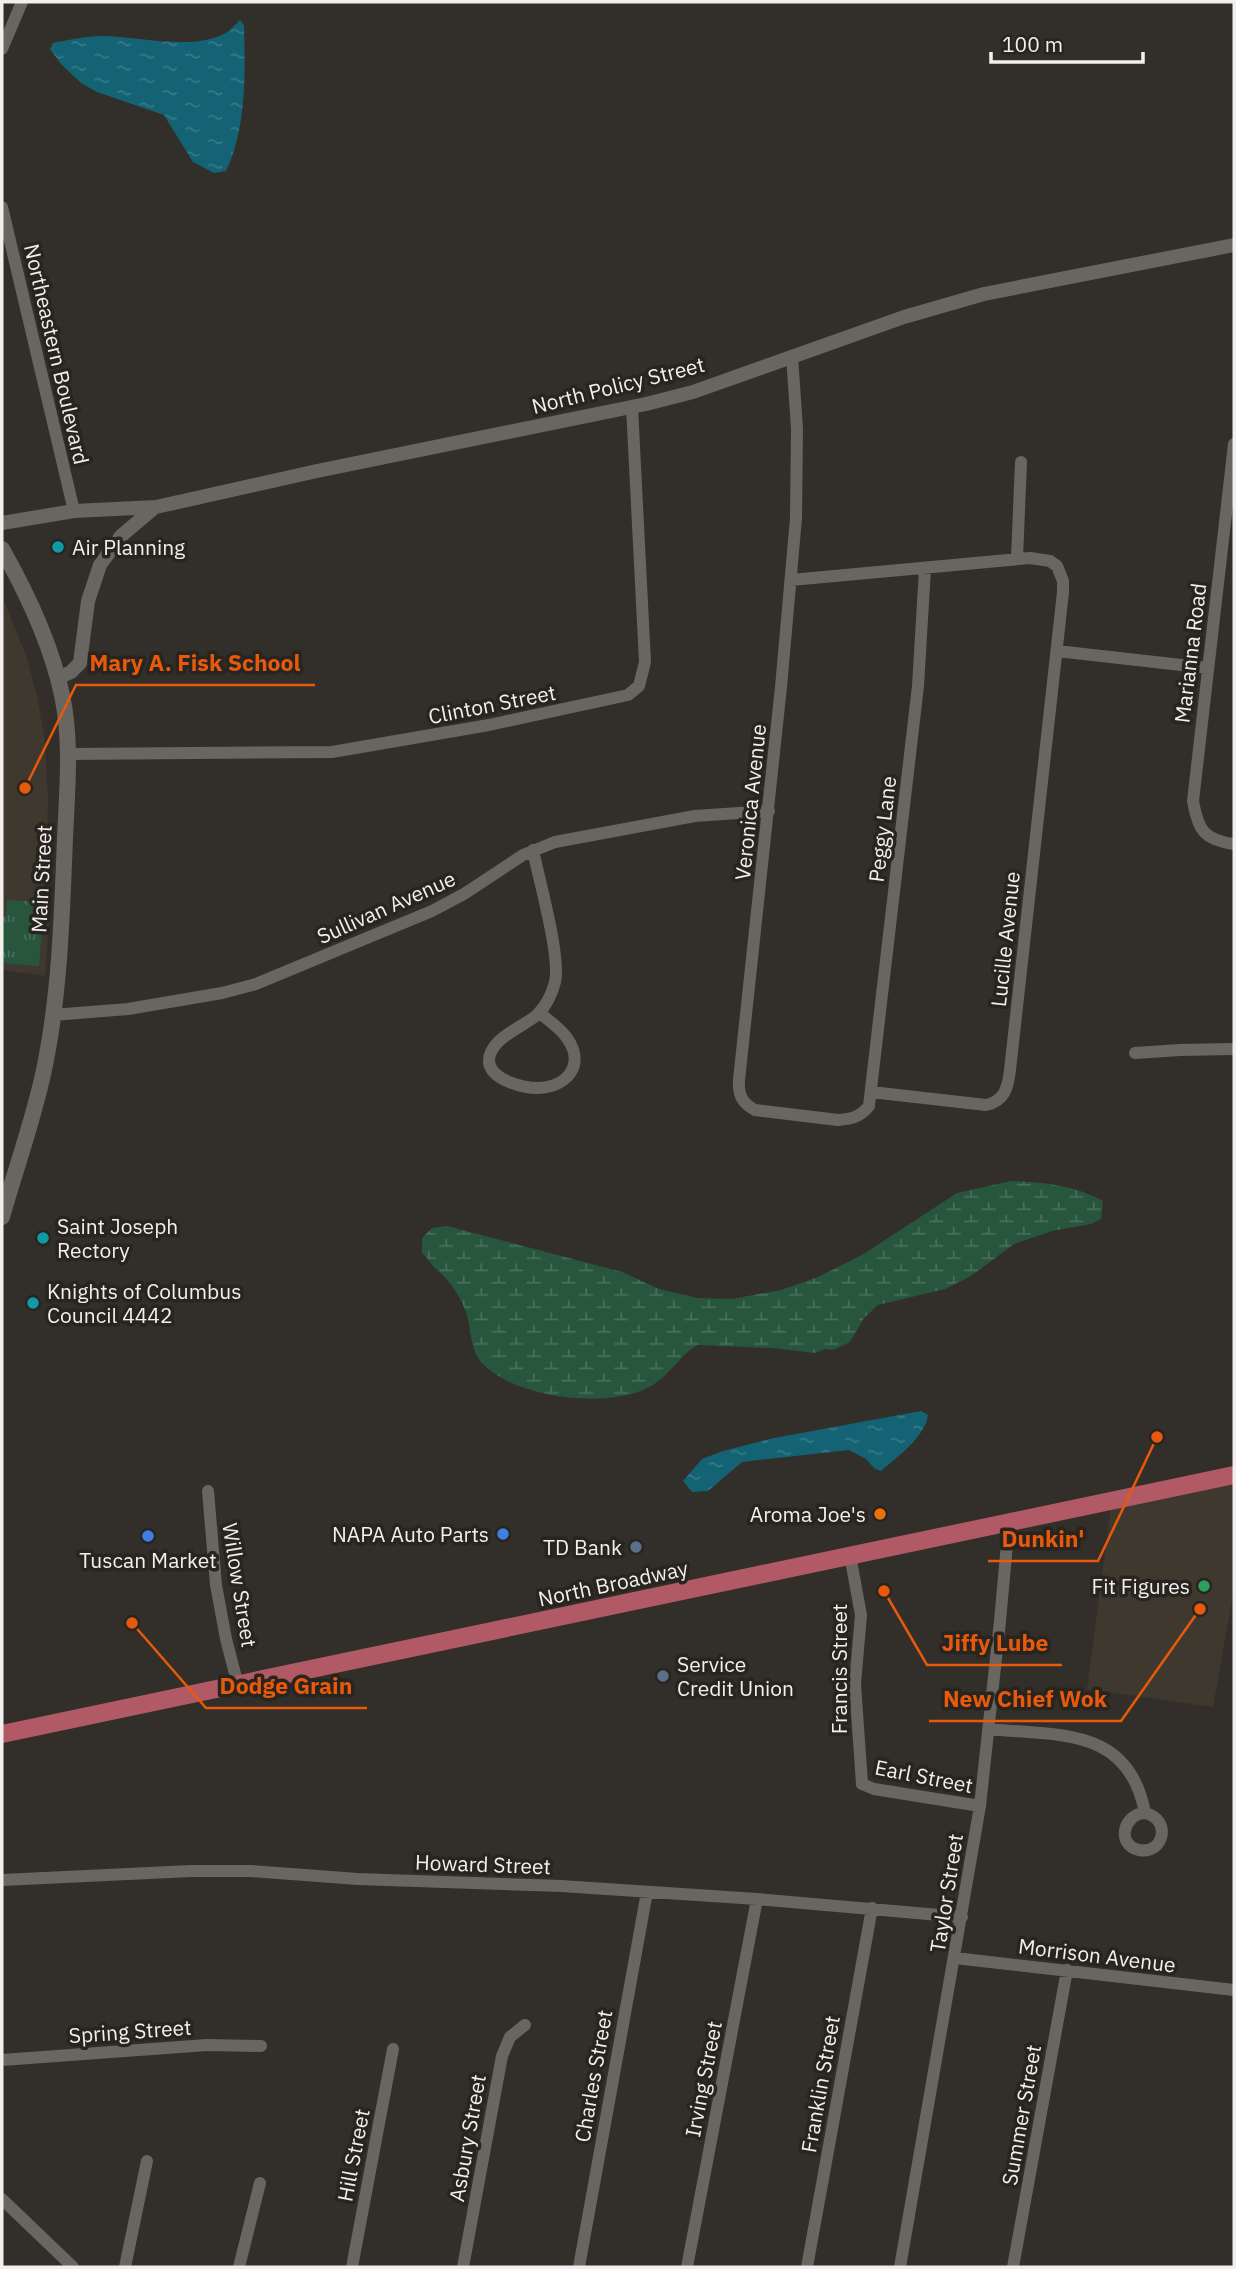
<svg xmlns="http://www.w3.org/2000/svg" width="1236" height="2269" font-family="'IBM Plex Sans',sans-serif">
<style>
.built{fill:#3f382e}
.grass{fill:url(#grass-tufts)}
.wetland{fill:url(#wetland-marsh)}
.water{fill:url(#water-ripples)}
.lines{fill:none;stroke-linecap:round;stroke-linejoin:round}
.minor{stroke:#696560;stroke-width:12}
.tertiary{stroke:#696560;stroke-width:14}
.secondary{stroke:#696560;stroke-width:16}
.primary{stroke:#b15a66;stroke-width:18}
.culture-dot{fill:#0f9aa8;stroke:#282520;stroke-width:2.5}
.food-dot{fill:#e8710a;stroke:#282520;stroke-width:2.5}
.shop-dot{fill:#3f7fe0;stroke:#282520;stroke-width:2.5}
.service-dot{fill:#5c6f8a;stroke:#282520;stroke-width:2.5}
.leisure-dot{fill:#2e9e5b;stroke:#282520;stroke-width:2.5}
.labels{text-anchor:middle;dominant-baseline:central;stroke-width:7;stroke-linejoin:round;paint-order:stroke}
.street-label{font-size:21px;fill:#f2efec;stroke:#282520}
.poi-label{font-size:21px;fill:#f2efec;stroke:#282520;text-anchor:start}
.leader{fill:none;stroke:#e8590c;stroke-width:2.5}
.callout-dot{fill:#e8590c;stroke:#282520;stroke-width:2.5}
.callout-label{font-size:23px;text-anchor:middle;font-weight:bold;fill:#e8590c;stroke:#282520;stroke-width:7;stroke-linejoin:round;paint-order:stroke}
</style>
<defs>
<pattern id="grass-tufts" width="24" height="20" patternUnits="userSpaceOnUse" patternTransform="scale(1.75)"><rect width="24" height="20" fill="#27563d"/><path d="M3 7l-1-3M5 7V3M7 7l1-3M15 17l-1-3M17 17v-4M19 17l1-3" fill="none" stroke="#476f59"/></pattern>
<pattern id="wetland-marsh" width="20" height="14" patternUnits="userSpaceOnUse" patternTransform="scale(1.75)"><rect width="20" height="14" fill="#27563d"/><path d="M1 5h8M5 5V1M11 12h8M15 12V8" fill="none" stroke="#476f59"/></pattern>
<pattern id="water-ripples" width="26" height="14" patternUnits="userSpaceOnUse" patternTransform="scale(1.75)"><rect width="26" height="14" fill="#136374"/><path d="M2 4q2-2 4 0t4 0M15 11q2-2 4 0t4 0" fill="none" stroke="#367a88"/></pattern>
</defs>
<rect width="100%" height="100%" fill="#322f2a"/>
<path class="built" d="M2,596L27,658L38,700L45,743L48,800L45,905L50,906L45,976L2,970Z
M1234,1475V1589L1213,1707L1087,1689L1112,1500Z"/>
<path class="grass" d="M7,900L44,902L39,966L2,963V916H6Z"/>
<path class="wetland" d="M1011,1181C1042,1182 1075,1185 1103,1201L1101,1219L1091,1224L1052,1231L1014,1244L971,1276L945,1289L878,1305L864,1318L850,1342L833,1350L825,1349L815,1353L773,1348L697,1345C679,1356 669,1377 649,1387C607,1410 508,1398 479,1359C470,1347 471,1326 466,1312C460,1296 449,1279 436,1269C432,1266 428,1258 422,1253V1238L432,1228L447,1226L622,1272L659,1289L697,1298L732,1299L781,1290L818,1277L862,1255L957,1193Z"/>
<path class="water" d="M240,20L244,25C245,73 247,127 226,171L214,173L193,162L164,115L97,92L81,83L61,64L50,49L53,43C69,40 85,36 101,36C138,36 190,51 224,34C230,31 235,25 240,20Z
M921,1411L928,1415C925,1437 897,1457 881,1471L875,1469L866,1459L849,1450L742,1462L708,1491L692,1492L683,1481L702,1459L723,1451L774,1438Z"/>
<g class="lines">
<path class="minor" d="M2,49L22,2
M2,207L74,511
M792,356L797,429L796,518L781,687L739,1080C738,1095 742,1103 755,1110L838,1120C852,1119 860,1117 869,1106L918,686L925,569
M1234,444L1193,801C1198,830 1204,840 1234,844
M1017,558L1021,462
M791,580L1030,558L1050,561L1057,566L1063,581V592L1010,1070C1008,1087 1005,1101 986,1105L871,1092
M1057,651L1208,668
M68,754L332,752L489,725L628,695L639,686L645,662L632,407
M533,850C539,880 561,957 555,982C552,994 546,1006 537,1015C523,1027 488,1039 489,1062C491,1080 523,1088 538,1088C567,1087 586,1065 567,1038C560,1028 549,1021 540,1013
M53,1015L128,1009L222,993L256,984L432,911L464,894L523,855L555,842L695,816L769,811
M1135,1053L1180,1050L1234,1049
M208,1491L216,1585L226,1639L238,1685
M850,1555L861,1615L855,1684L862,1784L874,1789L980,1806
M988,1729C1058,1736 1129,1726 1145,1813C1172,1819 1164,1855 1139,1850C1116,1845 1123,1814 1145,1813
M2,1880L191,1871H251L358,1879L561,1886L757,1899L962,1917
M955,1958L1234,1990
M2,2060L207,2045L261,2046
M2,2199L73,2267
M125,2267L147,2161
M239,2267L260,2183
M352,2267L393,2049
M463,2267L502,2056L510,2037L525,2025
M579,2267L647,1892
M687,2267L757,1899
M807,2267L872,1908
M900,2267L980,1806L1000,1621L1009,1522
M1013,2267L1067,1970"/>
<path class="tertiary" d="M2,523L74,511L156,507L317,471L646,404L693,392L904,317L984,294L1234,245
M58,678L71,672L80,663L88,601L100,565L121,536L154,508"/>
<path class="secondary" d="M2,549C28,595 51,644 62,695C72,742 67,791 65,838C62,913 60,991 45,1065C35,1116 16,1167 2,1217"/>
<path class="primary" d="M2,1734L1234,1475"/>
</g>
<g class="culture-dot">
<circle cx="58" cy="547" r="7"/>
<circle cx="43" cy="1238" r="7"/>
<circle cx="33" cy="1303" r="7"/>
</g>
<circle class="food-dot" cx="880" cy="1514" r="7"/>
<g class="shop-dot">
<circle cx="503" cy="1534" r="7"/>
<circle cx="148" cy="1536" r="7"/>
</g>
<g class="service-dot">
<circle cx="636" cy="1547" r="7"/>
<circle cx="663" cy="1676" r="7"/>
</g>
<circle class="leisure-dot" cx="1204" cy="1586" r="7"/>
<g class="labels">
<g class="street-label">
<text transform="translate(57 354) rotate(77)">Northeastern Boulevard</text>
<text transform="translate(618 385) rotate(-14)">North Policy Street</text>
<text transform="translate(1190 653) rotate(-83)">Marianna Road</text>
<text transform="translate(492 704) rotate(-11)">Clinton Street</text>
<text transform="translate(750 802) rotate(-84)">Veronica Avenue</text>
<text transform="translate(882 829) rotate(-83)">Peggy Lane</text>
<text transform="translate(41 879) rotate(-87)">Main Street</text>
<text transform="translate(386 907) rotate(-24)">Sullivan Avenue</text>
<text transform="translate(1005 939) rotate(-84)">Lucille Avenue</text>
<text transform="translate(613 1583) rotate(-12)">North Broadway</text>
<text transform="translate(240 1585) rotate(81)">Willow Street</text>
<text transform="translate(839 1669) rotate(-90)">Francis Street</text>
<text transform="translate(924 1776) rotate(11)">Earl Street</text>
<text transform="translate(483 1864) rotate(2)">Howard Street</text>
<text transform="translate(946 1893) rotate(-81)">Taylor Street</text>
<text transform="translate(1097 1955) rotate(7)">Morrison Avenue</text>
<text transform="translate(130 2031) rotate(-4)">Spring Street</text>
<text transform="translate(593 2076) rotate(-80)">Charles Street</text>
<text transform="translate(703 2079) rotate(-79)">Irving Street</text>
<text transform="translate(820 2084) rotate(-80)">Franklin Street</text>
<text transform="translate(1021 2115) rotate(-80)">Summer Street</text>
<text transform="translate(467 2138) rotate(-80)">Asbury Street</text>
<text transform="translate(353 2155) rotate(-79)">Hill Street</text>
</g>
<g class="poi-label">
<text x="72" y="547">Air Planning</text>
<text x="57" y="1226">Saint Joseph<tspan x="57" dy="24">Rectory</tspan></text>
<text x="47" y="1291">Knights of Columbus<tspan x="47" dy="24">Council 4442</tspan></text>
<text x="866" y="1514" text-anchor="end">Aroma Joe's</text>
<text x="489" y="1534" text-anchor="end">NAPA Auto Parts</text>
<text x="622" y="1547" text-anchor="end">TD Bank</text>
<text x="148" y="1560" text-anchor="middle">Tuscan Market</text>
<text x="1190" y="1586" text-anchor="end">Fit Figures</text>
<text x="677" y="1664">Service<tspan x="677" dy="24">Credit Union</tspan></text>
</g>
</g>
<path class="leader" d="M25 788L76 685H315M1157 1437L1098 1561H988M884 1591L927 1665H1062M132 1623L206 1708H367M1200 1609L1121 1721H929"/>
<g class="callout-dot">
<circle cx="25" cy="788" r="7"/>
<circle cx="1157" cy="1437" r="7"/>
<circle cx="884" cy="1591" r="7"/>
<circle cx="132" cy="1623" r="7"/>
<circle cx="1200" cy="1609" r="7"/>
</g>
<g class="callout-label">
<text x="195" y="671">Mary A. Fisk School</text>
<text x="1043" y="1547">Dunkin'</text>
<text x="995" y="1651">Jiffy Lube</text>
<text x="286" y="1694">Dodge Grain</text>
<text x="1025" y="1707">New Chief Wok</text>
</g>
<rect width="1236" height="2269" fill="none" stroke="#f2efec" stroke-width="7"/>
<path d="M991 52v10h152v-10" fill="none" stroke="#f2efec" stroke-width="3.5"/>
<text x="1002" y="52" font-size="21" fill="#f2efec" stroke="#282520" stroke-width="5" paint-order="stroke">100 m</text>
</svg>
